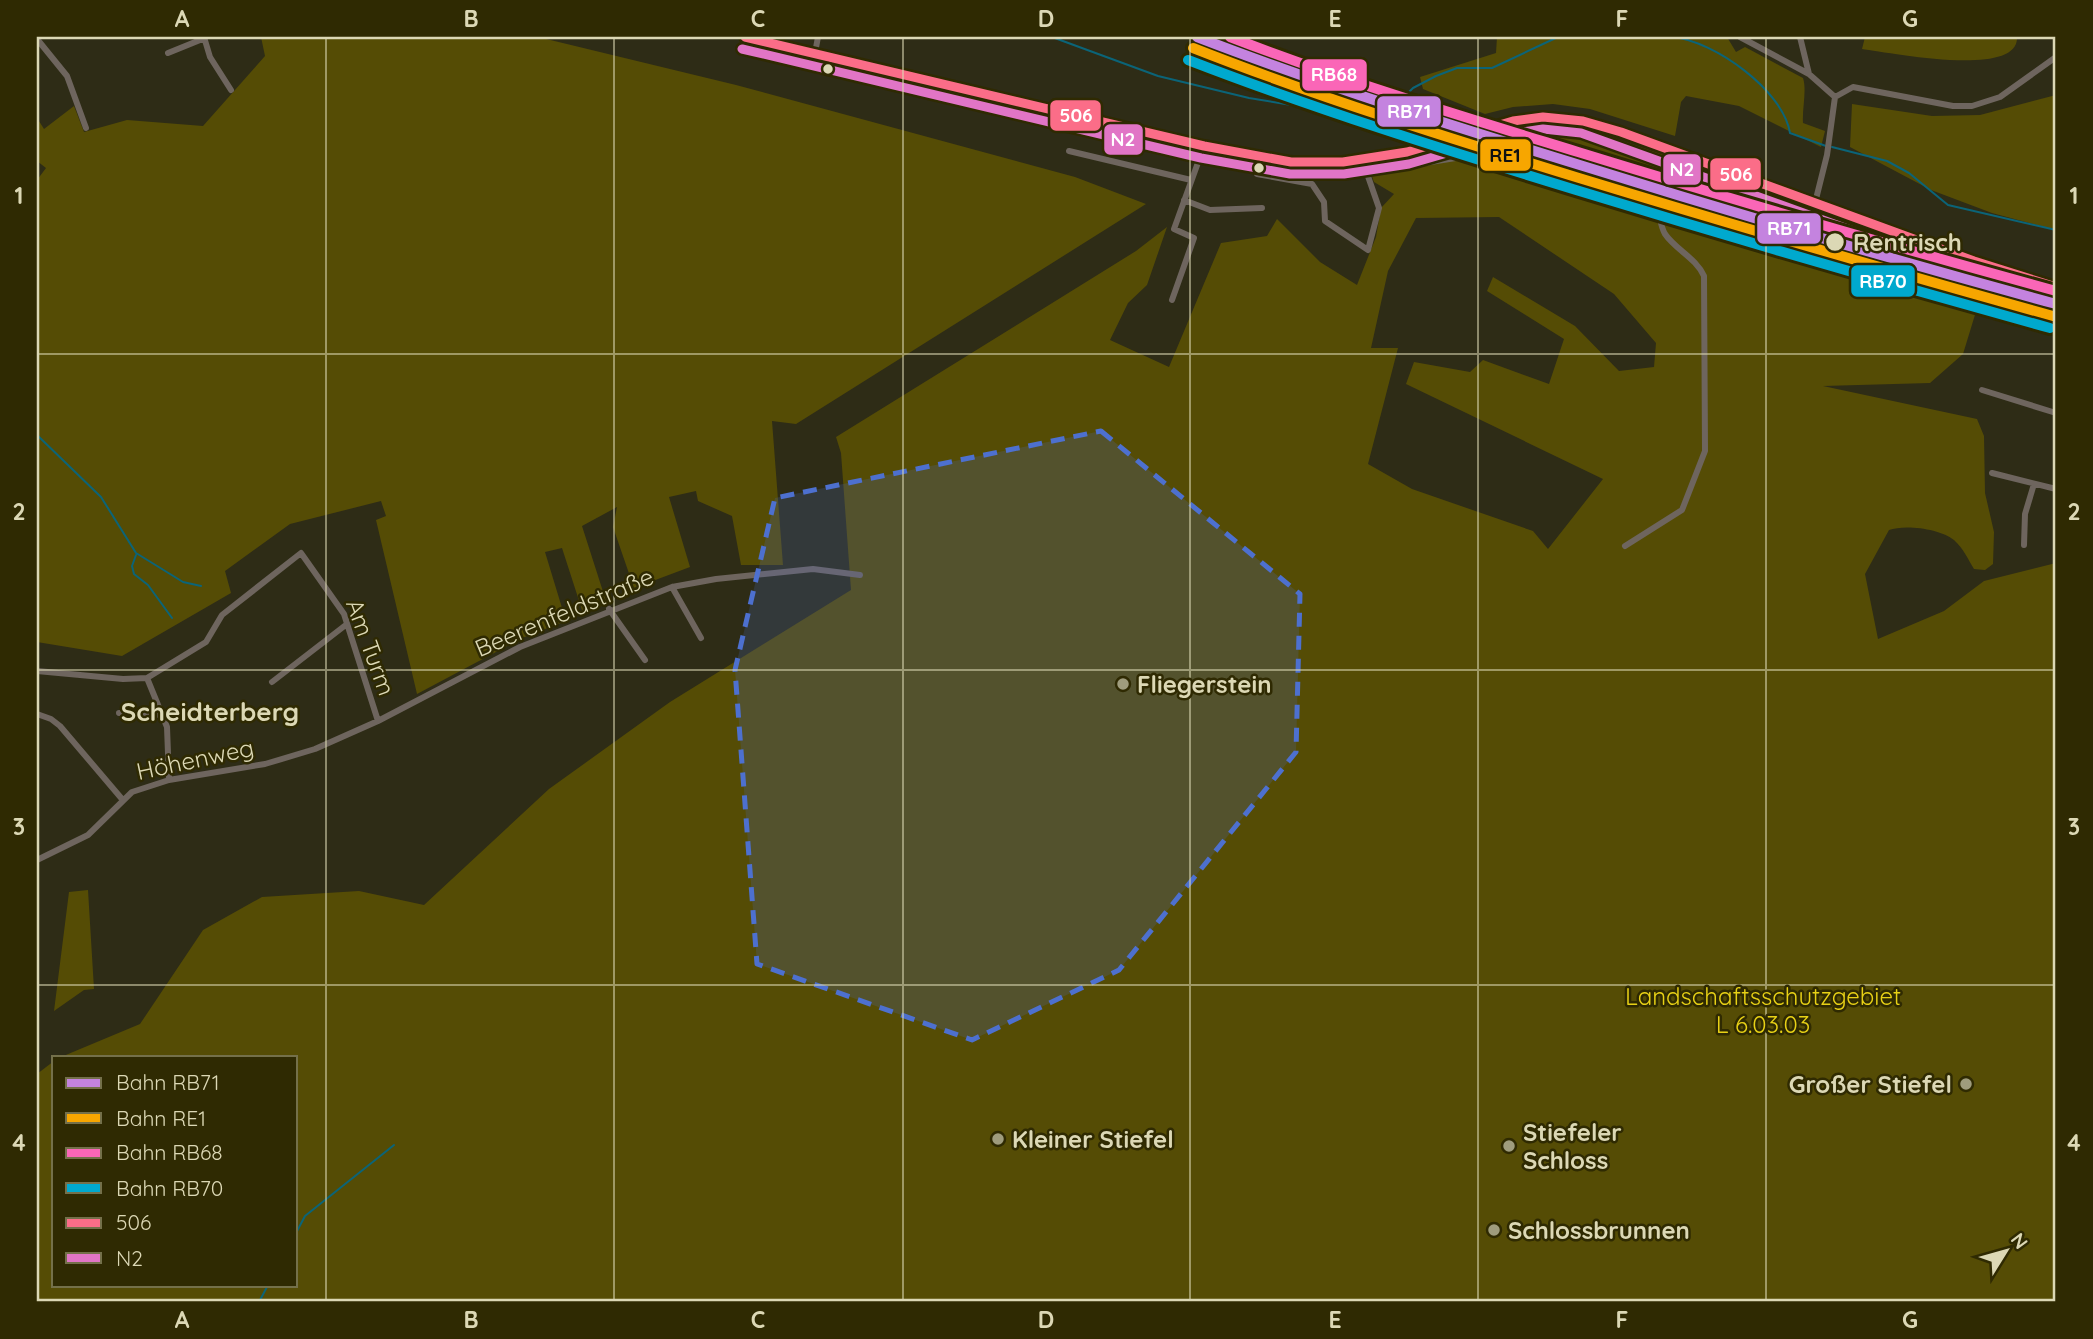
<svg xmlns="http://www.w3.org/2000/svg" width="2093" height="1339" font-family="Quicksand,sans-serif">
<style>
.green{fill:#554c05;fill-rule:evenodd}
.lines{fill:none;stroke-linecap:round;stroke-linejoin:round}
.stream{stroke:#0b6478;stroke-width:2}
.minor{stroke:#6e655e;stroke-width:6}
.secondary{stroke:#6f665c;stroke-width:9}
.bus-1-casing{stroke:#2f2a02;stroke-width:14}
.bus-2-casing{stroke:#2f2a02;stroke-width:14}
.bus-1{stroke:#fb6d88;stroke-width:9}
.bus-2{stroke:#e175c6;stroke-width:9}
.rail-1-casing{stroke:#2f2a02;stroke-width:16}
.rail-2-casing{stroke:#2f2a02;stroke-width:16}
.rail-3-casing{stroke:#2f2a02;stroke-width:16}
.rail-4-casing{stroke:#2f2a02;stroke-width:16}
.rail-1{stroke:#c483df;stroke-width:10}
.rail-2{stroke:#f7a600;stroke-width:10}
.rail-3{stroke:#fa66b7;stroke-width:10}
.rail-4{stroke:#00a9ce;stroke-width:10}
.marked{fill:#4d70cf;fill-opacity:0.2;stroke:#4d70cf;stroke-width:5;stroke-dasharray:14 9;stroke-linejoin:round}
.grid{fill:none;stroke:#dcd8b5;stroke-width:2;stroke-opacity:0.55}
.bus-dot{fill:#dcd8b5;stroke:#2f2a02;stroke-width:2.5}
.poi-dot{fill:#9f9c7d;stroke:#2f2a02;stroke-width:2.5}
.labels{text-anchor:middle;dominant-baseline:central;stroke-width:5;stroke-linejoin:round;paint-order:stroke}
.stop-label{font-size:24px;font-weight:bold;fill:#dcd8b5;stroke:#2f2a02;text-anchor:start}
.street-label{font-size:24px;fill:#dcd8b5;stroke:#2f2a02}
.poi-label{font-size:24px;font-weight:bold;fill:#dcd8b5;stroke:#2f2a02;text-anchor:start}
.park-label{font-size:24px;fill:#e8d116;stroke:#2f2a02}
.neighbourhood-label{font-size:26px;font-weight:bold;fill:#dcd8b5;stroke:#2f2a02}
.line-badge{stroke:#2f2a02;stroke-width:2.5}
.badge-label{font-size:19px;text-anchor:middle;font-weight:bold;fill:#fff}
.pale-badge-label{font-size:19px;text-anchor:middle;font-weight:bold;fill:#111}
.neatline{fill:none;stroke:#dcd8b5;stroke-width:2.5}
.grid-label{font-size:23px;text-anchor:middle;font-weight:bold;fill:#dcd8b5}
</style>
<rect width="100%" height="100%" fill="#2e2c16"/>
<path class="green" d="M261,37H538L736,85L1075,177L1146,204L796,424L772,421L783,565H741L732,516L698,501L696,491L669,497L690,567L634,588L613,527L617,507L582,526L607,604L583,613L562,548L545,552L566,621L522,638L417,694L376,520L386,516L381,501L290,524L225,571L231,593L122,656L37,642V180L46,168L37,161V118L44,129L74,106L84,132L127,120L203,126L265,56Z
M1497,37H1727L1736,52L1745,47L1803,78C1807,90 1802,109 1803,123L1825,131L1821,147L1739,106L1686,96L1681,102L1675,136L1590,109L1553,104L1513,107L1485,114L1423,89L1420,77L1496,53Z
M1865,37H2017C2019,79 1887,52 1862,49Z
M2056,95V230L1992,213L1931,190L1850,147L1852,104L1932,116L1980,115Z
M1532,125L1588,129L1667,156L1651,191L2006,293L2001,311L1978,305L1963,354L1930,383L1823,386L1977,419L1984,436L1985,493L1994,532L1993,564L1985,570L1974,569C1968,559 1963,548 1954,540C1941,529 1905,524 1889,530L1865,574L1878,639L1944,611L1984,581L2056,563V1302H37V1074L54,1061V1285H296V1057H61L140,1024L203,930L262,897L359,891L424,905L549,789L670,702L851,590L841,453L836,437L1136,251L1167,227L1147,285L1128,303L1110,340L1169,367L1221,243L1267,236L1277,219L1320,262L1357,285L1376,237L1381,208L1394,194L1374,182L1368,166C1423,155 1477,133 1532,125ZM1499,217L1614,294L1656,343L1654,367L1619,371L1575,326L1493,277L1487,291L1564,339L1549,384L1483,360L1470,372L1414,362L1406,384L1603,479L1548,549L1533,531L1412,489L1368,464L1398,348H1371L1388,271L1416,218Z
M88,890L94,989L84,990L54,1011L69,892Z"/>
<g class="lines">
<path class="stream" d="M1052,37L1158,76L1249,98L1369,118
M1673,37C1714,41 1783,90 1790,133L1826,146
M1401,100L1413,88L1436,76L1457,68H1492L1558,37
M1832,147L1887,161L1909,173L1948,205L2056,230
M37,435L101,497L136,553L183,582L201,586
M136,555L132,566L134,574L148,585L172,618
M296,1233L305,1216L394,1145
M259,1302L268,1285"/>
<path class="minor" d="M204,37L210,57L231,90
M1740,37L1809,74L1835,97
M1800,37L1809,74
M37,39L67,76L86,128
M168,53L205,38
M815,53L818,37
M1835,97L1853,87L1953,106H1972L2000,97L2056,57
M1069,151L1191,180
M1367,172L1500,151L1651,196C1661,207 1658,222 1665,234C1676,250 1696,258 1704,276L1705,451L1682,510L1625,546
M1257,174L1312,184L1324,202L1325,221L1368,250L1379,208L1362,159
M1184,200L1210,210L1262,208
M1815,203L1827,155L1835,97
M1172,300L1194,238L1174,229L1204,146
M1982,390L2056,413
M1992,473L2056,489
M2024,545L2025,514L2034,484
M672,587L701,638
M609,609L645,660
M37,671L123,679L147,678L206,642L222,615L301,553L344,614L378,721
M147,678L167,727L169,780
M272,682L347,624
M119,713L163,715
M37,714L51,719L60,726L122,799
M37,860L88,835L132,792L169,780L265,764L315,749L378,721L520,647L672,587L716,579L813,569L860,575"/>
<path class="secondary" d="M745,37L1204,146L1291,162H1343L1407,152L1513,121L1543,117L1583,121L1621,132L1974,261L2056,287"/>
<defs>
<path id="bus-1" d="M745,37L1204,146L1291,162H1343L1407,152L1513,121L1543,117L1583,121L1621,132L1974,261L2056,287"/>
<path id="bus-2" d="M742,49L1201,158L1290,174H1344L1409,164L1516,133L1543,129L1581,133L1970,273L2052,299"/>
</defs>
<use href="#bus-1" class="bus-1-casing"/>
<use href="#bus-2" class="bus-2-casing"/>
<use href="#bus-1" class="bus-1"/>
<use href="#bus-2" class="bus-2"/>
<defs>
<path id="rail-1" d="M1197,37C1324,86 1453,126 1583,166C1740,215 1898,261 2056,304"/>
<path id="rail-2" d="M1193,48C1320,98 1449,138 1579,178C1737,226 1894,272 2053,316"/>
<path id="rail-3" d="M1230,37C1344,81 1461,116 1578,152C1737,201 1896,247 2056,291"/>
<path id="rail-4" d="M1188,60C1315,109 1445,150 1576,190C1733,238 1891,284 2050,328"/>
</defs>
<use href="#rail-1" class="rail-1-casing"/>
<use href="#rail-2" class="rail-2-casing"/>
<use href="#rail-3" class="rail-3-casing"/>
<use href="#rail-4" class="rail-4-casing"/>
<use href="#rail-1" class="rail-1"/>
<use href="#rail-2" class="rail-2"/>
<use href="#rail-3" class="rail-3"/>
<use href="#rail-4" class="rail-4"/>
</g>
<path class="marked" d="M1101,431L1300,594L1296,752L1119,970L972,1040L757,964L735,670L775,498Z"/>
<path class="grid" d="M326,37V1302M614,37V1302M903,37V1302M1190,37V1302M1478,37V1302M1766,37V1302M37,354H2056M37,670H2056M37,985H2056"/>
<g class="bus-dot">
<circle cx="828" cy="69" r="6"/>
<circle cx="1259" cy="168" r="6"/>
<circle cx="1835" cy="242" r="10"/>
</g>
<g class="poi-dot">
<circle cx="1123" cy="684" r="7"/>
<circle cx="1966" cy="1084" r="7"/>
<circle cx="998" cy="1139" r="7"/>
<circle cx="1509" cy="1146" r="7"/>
<circle cx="1494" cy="1230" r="7"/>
</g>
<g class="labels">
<g class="stop-label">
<text x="1853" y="242">Rentrisch</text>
</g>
<g class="street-label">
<text transform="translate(564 612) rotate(-23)">Beerenfeldstraße</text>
<text transform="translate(371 647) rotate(70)">Am Turm</text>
<text transform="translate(195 759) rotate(-12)">Höhenweg</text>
</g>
<g class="poi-label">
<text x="1137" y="684">Fliegerstein</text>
<text x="1952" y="1084" text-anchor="end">Großer Stiefel</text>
<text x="1523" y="1132">Stiefeler<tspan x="1523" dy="28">Schloss</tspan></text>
<text x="1012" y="1139">Kleiner Stiefel</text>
<text x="1508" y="1230">Schlossbrunnen</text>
</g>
<g class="park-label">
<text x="1763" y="996">Landschaftsschutzgebiet<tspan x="1763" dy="28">L 6.03.03</tspan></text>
</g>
<g class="neighbourhood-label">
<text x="210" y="711">Scheidterberg</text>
</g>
</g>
<g class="line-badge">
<rect x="1301" y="58" width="67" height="34" rx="7" fill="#fa66b7"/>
<rect x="1376" y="95" width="66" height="33" rx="7" fill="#c483df"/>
<rect x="1049" y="99" width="53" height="33" rx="7" fill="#fb6d88"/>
<rect x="1103" y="123" width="41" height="33" rx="7" fill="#e175c6"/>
<rect x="1479" y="138" width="53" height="34" rx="7" fill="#f7a600"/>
<rect x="1662" y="153" width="40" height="33" rx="7" fill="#e175c6"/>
<rect x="1709" y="157" width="53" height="34" rx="7" fill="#fb6d88"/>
<rect x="1756" y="212" width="66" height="33" rx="7" fill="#c483df"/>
<rect x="1850" y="264" width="66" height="34" rx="7" fill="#00a9ce"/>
</g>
<g class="badge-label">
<text x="1334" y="81">RB68</text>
<text x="1409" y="118">RB71</text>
<text x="1076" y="122">506</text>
<text x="1123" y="146">N2</text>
<text x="1682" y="176">N2</text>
<text x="1736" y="181">506</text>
<text x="1789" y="235">RB71</text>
<text x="1883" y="288">RB70</text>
</g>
<g class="pale-badge-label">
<text x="1505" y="162">RE1</text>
</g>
<rect width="2093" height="1339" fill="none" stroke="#2f2a02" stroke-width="77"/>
<rect x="52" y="1056" width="245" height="231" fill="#2f2a02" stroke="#74704a" stroke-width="2"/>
<rect x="66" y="1078" width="35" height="10" fill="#c483df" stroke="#74704a" stroke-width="2"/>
<text x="116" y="1090" font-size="21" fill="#dcd8b5">Bahn RB71</text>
<rect x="66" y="1113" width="35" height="10" fill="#f7a600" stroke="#74704a" stroke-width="2"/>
<text x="116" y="1126" font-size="21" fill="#dcd8b5">Bahn RE1</text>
<rect x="66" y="1148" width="35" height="10" fill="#fa66b7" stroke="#74704a" stroke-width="2"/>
<text x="116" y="1160" font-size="21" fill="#dcd8b5">Bahn RB68</text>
<rect x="66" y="1183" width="35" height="10" fill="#00a9ce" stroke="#74704a" stroke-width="2"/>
<text x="116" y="1196" font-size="21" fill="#dcd8b5">Bahn RB70</text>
<rect x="66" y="1218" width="35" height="10" fill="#fb6d88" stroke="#74704a" stroke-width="2"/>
<text x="116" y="1230" font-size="21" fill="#dcd8b5">506</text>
<rect x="66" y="1253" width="35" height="10" fill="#e175c6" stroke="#74704a" stroke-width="2"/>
<text x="116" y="1266" font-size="21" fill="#dcd8b5">N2</text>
<g transform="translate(2006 1251) rotate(53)" stroke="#2f2a02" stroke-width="5" paint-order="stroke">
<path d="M0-5L12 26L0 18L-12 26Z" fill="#dcd8b5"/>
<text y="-10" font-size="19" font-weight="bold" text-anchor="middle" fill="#dcd8b5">N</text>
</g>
<rect x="38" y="38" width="2016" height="1262" class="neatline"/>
<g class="grid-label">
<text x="182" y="27">A</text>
<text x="471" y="27">B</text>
<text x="758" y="27">C</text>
<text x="1046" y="27">D</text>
<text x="1335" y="27">E</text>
<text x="1622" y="27">F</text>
<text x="1910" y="27">G</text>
<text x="19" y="204">1</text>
<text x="2074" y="204">1</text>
<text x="19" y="520">2</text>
<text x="2074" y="520">2</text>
<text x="19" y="835">3</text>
<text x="2074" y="835">3</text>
<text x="19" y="1151">4</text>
<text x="2074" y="1151">4</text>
<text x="182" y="1328">A</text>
<text x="471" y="1328">B</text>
<text x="758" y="1328">C</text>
<text x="1046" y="1328">D</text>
<text x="1335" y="1328">E</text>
<text x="1622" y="1328">F</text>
<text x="1910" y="1328">G</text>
</g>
</svg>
